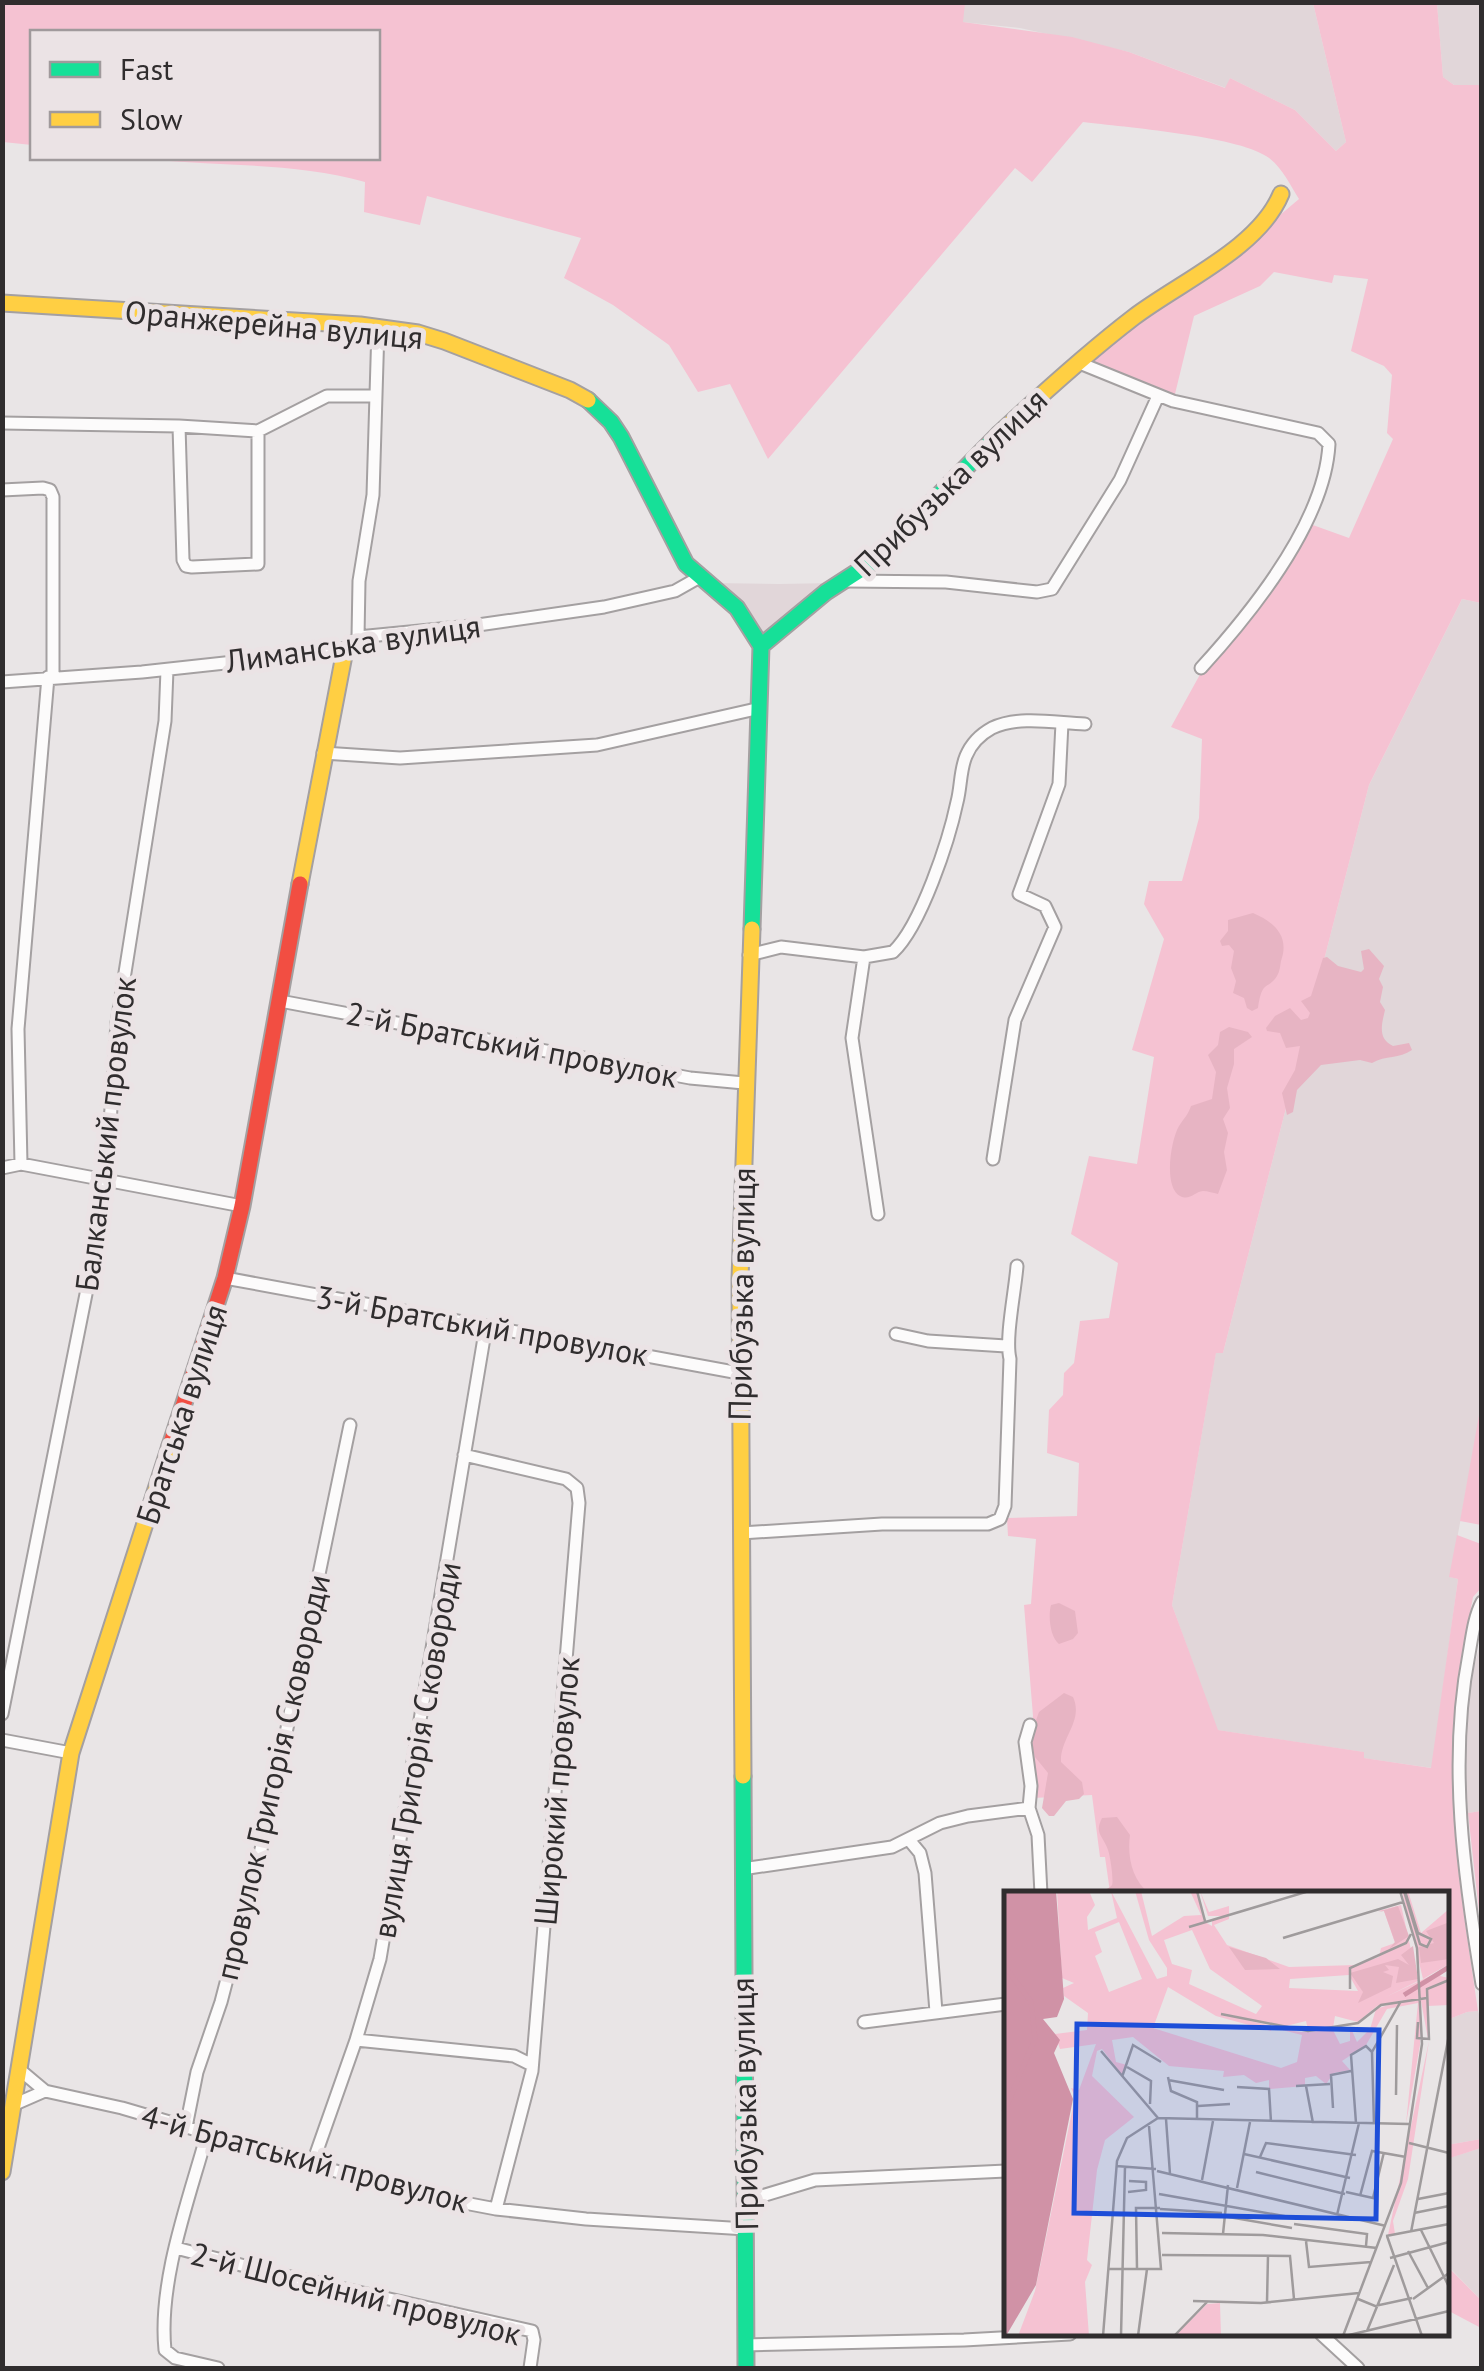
<svg xmlns="http://www.w3.org/2000/svg" width="1484" height="2371" font-family="'PT Sans',sans-serif">
<style>
.built{fill:#e1d6d9}
.green{fill:#f5c2d2}
.forest{fill:#e7b4c3}
.lines{fill:none;stroke-linecap:round;stroke-linejoin:round}
.street-casing{stroke:#a4a0a1;stroke-width:15}
.fast-casing{stroke:#a4a0a1;stroke-width:19}
.slow-casing{stroke:#a4a0a1;stroke-width:19}
.jam-casing{stroke:#a4a0a1;stroke-width:19}
.street{stroke:#fcfbfb;stroke-width:11}
.fast{stroke:#16e098;stroke-width:15}
.slow{stroke:#ffcf43;stroke-width:15}
.jam{stroke:#f24e42;stroke-width:15}
.labels{text-anchor:middle;dominant-baseline:central;stroke-width:10;stroke-linejoin:round;paint-order:stroke}
.street-label{font-size:32px;fill:#302d2e;stroke:#ebe3e5}
.inset-river{fill:none;stroke:#d092a6;stroke-width:5}
.inset-road{fill:none;stroke:#9f9b9c;stroke-width:2.5}
.view{fill:#1d4ed8;fill-opacity:0.15;stroke:#1d4ed8;stroke-width:5}
.inset-edge{fill:none;stroke:#302d2e;stroke-width:5}
</style>
<rect width="100%" height="100%" fill="#e9e5e6"/>
<path class="built" d="M963,3H1313L1346,142L1336,151L1295,110L1230,78L1226,88L1129,52L1020,28L962,22Z
M1437,3H1481V85H1454L1443,77Z
M711,583L779,584L835,583L765,639Z
M1462,599L1481,603L1482,1404L1450,1577L1458,1579L1432,1768L1363,1758V1752L1217,1730L1172,1605L1216,1352L1223,1353L1369,785Z
M1481,1641V1811L1468,1813L1464,1754L1470,1682Z
M1478,2011L1482,2024L1481,2139L1447,2145V2020L1467,2012Z
M1481,2148V2300L1447,2265L1446,2159Z"/>
<path class="green" d="M2,3H965L963,22L1072,37L1129,52L1225,88L1230,78L1295,110L1336,151L1346,142L1313,3H1437L1443,77L1454,85H1481V603L1462,599L1369,785L1223,1353H1216L1172,1605L1218,1730L1364,1752V1758L1431,1768L1458,1579L1449,1577L1457,1535L1481,1544V1588L1473,1597C1463,1651 1452,1704 1452,1758C1451,1842 1466,1928 1478,2011L1467,2012L1447,2020L1446,1894L1106,1893L1110,1892L1105,1857H1100L1092,1795L1033,1798L1028,1745L1033,1716L1024,1605L1031,1604L1036,1539L1008,1536L1007,1518L1077,1516L1079,1463L1047,1453L1049,1410L1063,1395L1064,1373L1074,1363L1080,1321L1109,1318L1118,1263L1071,1234L1089,1156L1137,1164L1154,1057L1132,1050L1164,939L1144,904L1149,881H1182L1199,818L1202,739L1171,727L1203,669L1310,524L1349,538L1393,439L1387,433L1392,375L1384,366L1351,351L1368,279L1334,275L1332,283L1274,272L1260,286L1194,316L1174,398L1090,362L1139,319L1230,257L1299,199C1290,185 1281,165 1266,156C1236,136 1123,127 1083,122L1032,182L1015,168L768,459L730,384L698,392L669,345L613,305L564,278L581,238L427,196L420,225L364,212L365,182C298,163 224,166 155,160L378,158V32H32V145L3,142Z
M1481,1404V1525L1460,1521Z
M1481,1811H1482L1481,1929L1468,1813Z
M1481,2139V2148L1447,2159V2145Z
M1446,2265L1481,2300V2328L1447,2310Z"/>
<path class="forest" d="M1253,913C1274,922 1290,936 1281,961C1280,966 1280,971 1277,976C1268,990 1262,979 1258,1008L1252,1011L1247,1008L1244,998L1233,993L1236,981L1231,968L1234,951L1229,945L1222,946L1220,941L1228,931V920Z
M1369,949L1384,966L1379,979L1383,987L1380,1002L1385,1010C1382,1023 1377,1039 1393,1046L1409,1043L1412,1050C1399,1059 1386,1055 1372,1063L1360,1060L1321,1065L1297,1090L1293,1112L1287,1115L1282,1093L1295,1070L1300,1046L1286,1048L1280,1033L1267,1031L1266,1028L1275,1016L1290,1008L1301,1020L1308,1018L1310,1013L1301,1001L1311,996L1323,958L1327,957L1338,966L1361,972L1364,969L1361,951Z
M1229,1027L1248,1032L1252,1037L1234,1049V1064L1227,1088L1230,1108L1223,1119L1228,1133L1224,1152L1227,1170L1218,1194C1213,1193 1208,1191 1203,1191C1194,1192 1190,1201 1180,1196C1163,1187 1171,1139 1179,1126C1184,1118 1188,1115 1191,1106L1212,1099L1216,1072L1208,1055L1218,1045L1220,1032Z
M1059,1603L1075,1611L1078,1633L1073,1639L1059,1644C1050,1637 1048,1616 1051,1605Z
M1064,1693L1073,1697C1084,1721 1060,1738 1061,1762L1082,1782L1084,1794L1079,1799L1066,1801L1054,1816H1049L1042,1808L1048,1773L1035,1757L1030,1737L1039,1712Z
M1117,1817L1130,1835C1127,1856 1132,1880 1149,1893H1098C1101,1892 1110,1888 1112,1885C1114,1880 1110,1855 1108,1850C1103,1835 1094,1834 1102,1818Z"/>
<g class="lines">
<defs>
<path id="street" d="M1077,362L1173,401L1318,433L1329,444C1325,521 1252,612 1201,668
M2,423L179,426L258,431L327,396H375
M179,426L183,560L186,566L192,567L258,564V431
M2,490L43,488L50,490L53,497V677
M846,581L946,582L1037,592L1052,589L1120,480L1158,396
M358,637L359,581L373,495L378,328
M2,682L142,672L345,650L358,637L471,626L604,607L675,591L698,578
M323,753L400,758L597,745L756,709
M749,955L781,947L864,957L893,952C921,926 949,840 957,802C961,787 960,770 966,756C971,744 981,734 992,728C1020,715 1056,723 1085,724
M864,957L852,1038L878,1214
M280,1001L690,1078L744,1083
M993,1159L1015,1020L1055,927L1045,906L1019,894L1059,784L1062,723
M21,1164L18,1029L48,677
M2,1168L21,1164L242,1206
M225,1278L739,1373
M896,1334L928,1341L1006,1346
M464,1455L566,1479L577,1488L579,1503L532,2071L496,2209
M741,1533L882,1524H988L1000,1519L1005,1506L1010,1359C1005,1338 1015,1292 1017,1266
M1482,1602C1474,1617 1472,1637 1469,1654C1448,1762 1464,1877 1482,1984
M2,1714L89,1279L106,1179L117,1023L165,721L167,670
M1030,1725L1025,1742L1031,1786L1029,1808L1038,1835L1041,1894
M2,1740L71,1753
M910,1841L920,1853L925,1873L936,2012
M742,1869L892,1847L940,1823L968,1816L1029,1808
M864,2022L1006,2004
M356,2040L514,2056L532,2065
M20,2070L45,2091L122,2108L407,2192L496,2209L586,2219L746,2229
M13,2105L45,2091
M186,2127L197,2072L221,2002L265,1834L350,1425
M207,2134C189,2199 158,2281 165,2350L175,2358L218,2368
M312,2165L356,2040L380,1959L486,1326
M745,2201L815,2180L1006,2171
M176,2248L264,2271L532,2331L534,2340L530,2368
M1321,2334L1358,2368
M745,2345L964,2340L1070,2334"/>
<path id="fast" d="M588,400L611,422L621,437L686,564L737,608L761,646
M752,929L761,646L826,592L874,561L999,434
M743,1776L746,2368"/>
<path id="slow" d="M2,303L360,325L418,333L444,341L570,390L588,400
M999,434C1043,393 1087,353 1134,317C1180,282 1259,248 1281,194
M300,884L345,650
M743,1776L740,1279L752,929
M2,2172L71,1753L170,1446"/>
<path id="jam" d="M170,1446L225,1278L242,1206L300,884"/>
</defs>
<use href="#street" class="street-casing"/>
<use href="#fast" class="fast-casing"/>
<use href="#slow" class="slow-casing"/>
<use href="#jam" class="jam-casing"/>
<use href="#street" class="street"/>
<use href="#fast" class="fast"/>
<use href="#slow" class="slow"/>
<use href="#jam" class="jam"/>
</g>
<g class="labels">
<g class="street-label">
<text transform="translate(274 324) rotate(5)">Оранжерейна вулиця</text>
<text transform="translate(950 482) rotate(-44)">Прибузька вулиця</text>
<text transform="translate(353 643) rotate(-8)">Лиманська вулиця</text>
<text transform="translate(512 1044) rotate(11)">2-й Братський провулок</text>
<text transform="translate(105 1134) rotate(-83)">Балканський провулок</text>
<text transform="translate(741 1294) rotate(-89)">Прибузька вулиця</text>
<text transform="translate(482 1325) rotate(10)">3-й Братський провулок</text>
<text transform="translate(181 1414) rotate(-72)">Братська вулиця</text>
<text transform="translate(416 1750) rotate(-80)">вулиця Григорія Сковороди</text>
<text transform="translate(272 1777) rotate(-77)">провулок Григорія Сковороди</text>
<text transform="translate(556 1791) rotate(-85)">Широкий провулок</text>
<text transform="translate(744 2104) rotate(-91)">Прибузька вулиця</text>
<text transform="translate(305 2158) rotate(15)">4-й Братський провулок</text>
<text transform="translate(356 2293) rotate(14)">2-й Шосейний провулок</text>
</g>
</g>
<g transform="translate(1004 1891)">
<rect width="445" height="445" fill="#e9e5e6"/>
<path d="M53,0H85L91,14L83,26L84,39L113,27L107,0L153,88L163,85V77L145,49L131,0H137L148,45L180,25L197,24L186,0H192L201,31L208,35V28L222,25H204L196,0L205,21L225,15V28L210,34L223,54L285,76L352,74L375,66L377,57L391,52L380,20H374L397,14L414,90L382,106L445,76L436,85L445,87V114L424,115V148L417,110L416,154L402,233L414,112L383,118L362,154L338,170L346,179L330,182L322,193L312,185L301,187V195L265,198V189L252,192L240,184L219,186L220,180L165,175L129,146L108,149L112,171L123,174L118,184L98,158L93,160L88,185L130,226L101,249L93,279L83,369L88,374L81,391L85,445H14L31,400L71,206L67,197L75,199L92,153L56,158L51,143L83,139L84,122L60,105L59,97L70,92L58,87ZM115,31L138,88L105,101L91,65L98,61L91,41ZM188,39L206,78L258,115L252,123L185,93L188,79L168,73L160,49ZM345,84L354,100L285,97L286,88ZM164,96L212,125L267,140L268,135L238,128L278,136L302,130L304,139L329,137L331,125L354,131L373,115L400,109L372,118L366,138L353,151L346,135V150L336,153L329,139L297,141L270,137L298,144L293,171L277,177L149,137ZM398,0H404L417,42L445,18V73L419,88ZM425,150L404,288L389,330L391,343L384,344ZM216,412L217,445H171L203,413Z" fill="#f5c2d2" fill-rule="evenodd"/>
<path d="M394,15L405,45L385,58L391,51L380,20L374,21ZM443,32L445,68L417,72L415,56L430,52L422,40ZM409,55L414,88L392,92L395,76L381,74L385,79L379,81L389,85L387,96L354,112L359,101L346,82L394,68L405,74L397,64ZM225,56L262,67L276,78L241,79Z" fill="#e7b4c3"/>
<path d="M0,0H52L60,108L53,126L39,128L56,149L50,162L69,208L32,394L2,445Z" fill="#d092a6"/>
<path class="inset-river" d="M0,74L27,111L31,148L0,221M400,104L445,76"/>
<path class="inset-road" d="M193,0L201,30M400,0L416,53L423,56L427,48L414,42L401,0M185,36L305,0M279,47L399,11M346,98V77L402,52L407,43M217,123L304,140L354,132L377,114L423,107M414,131L413,147L425,148L423,98L445,89M97,160L154,227L405,233M123,176L147,190L146,213M118,186L129,154L157,171M164,186L167,200L193,211V229M164,189L220,199M292,195L326,193M302,195L309,232M233,196L265,198L267,231M392,204L393,134M194,215L226,213M329,217L327,184L347,180M162,228L166,283M352,232L347,164L362,155L368,161M370,233L368,161L397,110M405,252L445,262M240,263L346,287M256,266L262,252L352,264M112,275L152,278M153,280L382,335M252,281L341,303M198,289L209,230M233,297L246,231M124,301L142,299V291L125,290M342,301L369,307L380,261M155,303L291,327M356,305L368,260L402,266M414,308L445,302M156,318L218,322M410,322L445,315M333,324L355,232M219,325L288,337M290,333L363,343L362,355M417,339L445,396M407,341L445,144M158,342L259,344L373,357M219,343L224,294M382,345L445,333M383,345L418,445M302,350L305,376L367,371M404,360L424,397M158,364L286,365L290,408M386,367L445,351M133,377L132,317H156M105,378H157L145,235M354,408L371,415L408,407M409,408L445,382M189,410L257,412L355,402M263,411L264,364M363,440L390,374M99,445L113,270L123,247L154,227M117,445L121,275M134,445L143,378M170,445L203,411M339,445L397,292L418,153L413,57L396,0M341,445L445,420"/>
<path class="view" d="M73,133L375,139L372,328L70,322Z"/>
<rect width="445" height="445" class="inset-edge"/>
</g>
<rect width="1484" height="2371" fill="none" stroke="#302d2e" stroke-width="10"/>
<rect x="30" y="30" width="350" height="130" fill="#ebe3e5" stroke="#a09a9c" stroke-width="2.5"/>
<rect x="50" y="62" width="50" height="15" fill="#16e098" stroke="#a09a9c" stroke-width="2.5"/>
<text x="120" y="80" font-size="30" fill="#302d2e">Fast</text>
<rect x="50" y="112" width="50" height="15" fill="#ffcf43" stroke="#a09a9c" stroke-width="2.5"/>
<text x="120" y="130" font-size="30" fill="#302d2e">Slow</text>
</svg>
